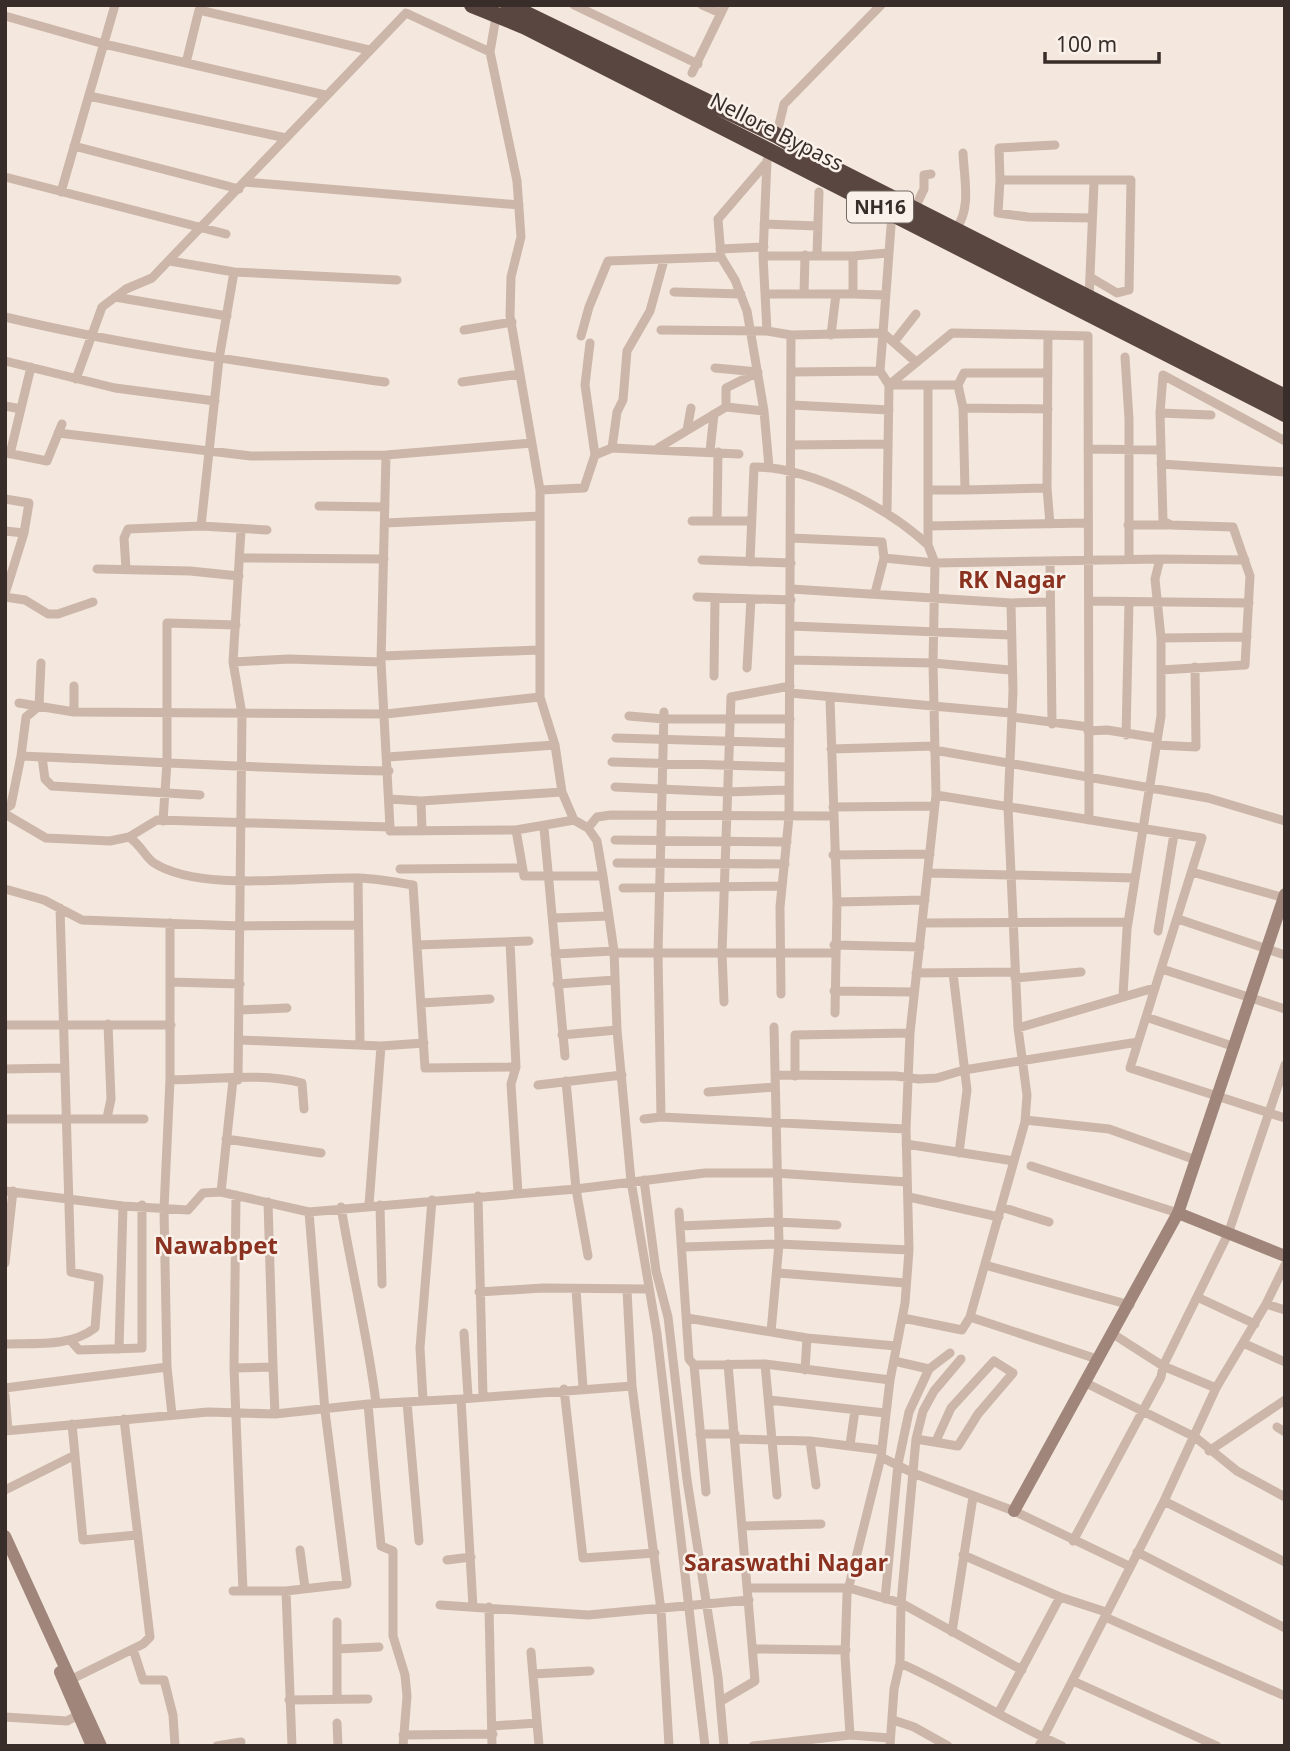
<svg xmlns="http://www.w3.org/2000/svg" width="1290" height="1751" font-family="'Noto Sans',sans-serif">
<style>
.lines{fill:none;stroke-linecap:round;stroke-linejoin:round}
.street{stroke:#ccb6a9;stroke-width:9}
.secondary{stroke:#a0857a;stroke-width:12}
.highway{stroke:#5a4640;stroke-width:16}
.labels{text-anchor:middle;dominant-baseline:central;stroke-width:5;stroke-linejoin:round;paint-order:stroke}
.shield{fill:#faf2ea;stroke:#736863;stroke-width:2}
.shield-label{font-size:19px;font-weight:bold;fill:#392d29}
.street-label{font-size:21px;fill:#392d29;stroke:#faf2ea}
.neighbourhood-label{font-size:23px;font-weight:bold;fill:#8a3120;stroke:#faf2ea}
.quarter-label{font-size:24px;font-weight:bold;fill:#8a3120;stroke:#faf2ea}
</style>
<rect width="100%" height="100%" fill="#f3e7de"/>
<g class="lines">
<path class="street" d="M498,5L490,52L517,181L521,237L511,277L510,316L540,490V697L555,745L562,792L574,820L588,828L597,841L603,876L614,951L617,1030L631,1181L657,1334L705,1746
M574,5L698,64
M702,5L720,13
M5,16L104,44L325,95
M186,63L199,10L369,50
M692,73L725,5
M89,96L286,138
M776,137L784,104L881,5
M74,146L239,189
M767,162L718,219L721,257L735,280L747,311L764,411L769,467
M5,177L226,234
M1000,180L999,148L1055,145
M244,182L519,205
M61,192L115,5
M914,210L924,189V175L931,174
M764,224L818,226
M891,226L883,333L916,362
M955,230C972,210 964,178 963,153
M720,249L764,247
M817,255L819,192
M763,256L767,160
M170,261L234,272L397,280
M1090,277L1117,293L1129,290L1131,180H1000L998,213L1028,217L1092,218
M674,292L741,294
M766,294H836
M804,294L805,255
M853,294L885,295
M115,297L227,316
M1089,299L1094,182
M5,317C131,347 257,364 385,382
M464,330L512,322
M661,330L767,331L763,256H853
M767,331L791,335
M831,335L836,294H853V256L888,253
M581,336L589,307L608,261L721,257
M894,342L916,314
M1125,357L1129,419V559
M5,361L115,388L215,401
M715,368L758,372L726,388V407
M791,372L880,371L889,385L952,333L1048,335
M76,379L102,307L126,289L152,278L406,13L490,52
M462,382L520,374
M958,385L964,373H1048
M928,386V526L1088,523
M792,405L889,410
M5,406L21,409
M963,408L1048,409
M1160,413L1211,415
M687,430L691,408
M58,433L251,456L386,455L532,443
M792,445L888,444
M612,448L617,412L623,400L627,351L650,311L664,260
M658,448L726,407L764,411
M1088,449L1161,450
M710,451L714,414
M7,453L47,461L62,424
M10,454L31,367
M386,455L381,662L390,827
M595,455L612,448L739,454
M1161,464L1285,472
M1047,488L1048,335L1088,336L1089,820
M540,490L584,488L595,455L585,385L590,343
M928,490H965
M5,499L29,503L24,533L5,594
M319,506L385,507
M887,512L889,385H958L963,408L965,490L1047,488L1050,524
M692,521H751
M717,521L718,452
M385,523L540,516
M1128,525H1168
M201,526L219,359L234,272
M5,531L24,533
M791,538L882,542L884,558L935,563L928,545V526
M240,558L384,559
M1160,559L1245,560
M702,560L791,563
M1050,561L1052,724
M750,562L754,467C811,467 887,507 928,545
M97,569L190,571L239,576
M126,569L124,538L128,529L201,526L267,530
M791,589L1011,603L1050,602
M875,593L884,558
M5,597L25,600L48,614H58L93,602
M697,597L791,600
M1089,601L1249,603
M791,626L1011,635
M1161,638L1247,637
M382,656L538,650
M790,660L933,663L1010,670
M233,662L289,659L381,662
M747,668L751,599
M1161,670L1245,665L1250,576L1233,527L1171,525L1163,521L1160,413L1163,375L1285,441
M714,676L715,598
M790,693L1010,713
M830,699L837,902L835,1013
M19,703L74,712L386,714L540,697
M74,712V686
M629,716L664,719H790
M1012,717L1089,727
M1088,731L1107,730L1157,738
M1126,735L1129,602
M616,738L789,743
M1156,745L1196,747L1195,667
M831,749L934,746
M934,750L1208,798L1285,821
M21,756L26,717L39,706L41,663
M42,757L45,779L52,786L200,795
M388,757L555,745
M612,762L789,767
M615,787L727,792L789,790
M936,795L1202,838L1130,1068L1285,1118
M389,799L421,801L562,792
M421,801L422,831
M833,807L934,806
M5,809L11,805L21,756C144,761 266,769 389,771
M5,814L46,838L110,841L129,837L157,820L390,827V831L516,830L574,820
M163,821L167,762V623L236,625
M544,828L565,1056
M588,828L597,817L611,815L833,816
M516,830L524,876H603
M129,837C141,845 146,858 154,863C199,892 301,877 355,878C374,878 394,882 413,885L425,1068L516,1067
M615,840L787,842
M833,855L930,854
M617,863L785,864
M400,869L521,868
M1192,872L1285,898
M930,873L1135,878
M358,878L360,1044
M623,888L782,886
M5,889L44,900L82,920L239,926L357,925
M837,902L925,900
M554,918L609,916
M1178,919L1285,955
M922,923L1128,922
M1158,931L1174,834
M510,942L516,1067L511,1084L518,1193
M417,945L529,941
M834,945L920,947
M614,953H834
M555,954L614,951
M1162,969L1285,1009
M916,973L1015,972
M953,973L967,1090L959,1153
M1015,978L1081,972
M170,982L240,984
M557,984L615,980
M834,991L914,992
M781,994L780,907L789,817L791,335L883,333L880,371
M724,1002L722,953L731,697L790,686
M421,1003L490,999
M240,1010L287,1008
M1146,1017L1235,1047
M5,1025H171
M1018,1028L1154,988
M562,1035L617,1030
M240,1040L381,1046L424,1043
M5,1069L64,1068
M775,1075L896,1076L919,1079L937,1078L964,1070L1138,1042
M795,1076V1035L910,1033
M170,1080C214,1080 261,1072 302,1083L304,1109
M238,1080L242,714L233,662L241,530
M566,1081L576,1189L588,1256
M538,1085L622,1075
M708,1092L775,1087
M661,1117L658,954L664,712
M107,1118L111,1099L108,1024
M5,1119H144
M644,1119L661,1117L906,1129
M1025,1120L1109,1129L1196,1160
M226,1139L321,1153
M906,1144L1014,1161
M1031,1166L1178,1213
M644,1180L656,1271L668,1317L687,1480L718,1677L724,1746
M5,1191L123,1206L188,1210L203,1193L221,1192L309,1212L576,1189L705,1173H775L907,1182
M221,1192L233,1080
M236,1195L234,1368L243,1591
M478,1196L483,1396
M909,1197L999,1217
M369,1205L381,1046
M380,1205L382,1284
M341,1207C352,1273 368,1337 376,1403
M1001,1207L1049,1222
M679,1212L689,1359L694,1365L706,1492
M680,1226L777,1222L837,1225
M683,1247L779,1244L909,1250
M5,1263L13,1191
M985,1265L1130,1305
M778,1273L906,1283
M576,1289L583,1388
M627,1290L632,1386L661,1610L669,1746
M479,1292L543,1288L648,1289
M1197,1297L1255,1324
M1266,1304L1285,1310
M970,1317L1097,1359
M687,1318L807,1338L896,1346
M903,1318L962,1330L970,1317L1025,1122L1027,1095L1018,1028L1008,807L1013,691L1011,603
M771,1332L779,1244L774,1027
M464,1333L468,1396
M1113,1334L1163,1366L1216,1388
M71,1341L79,1350L142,1348V1205
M1243,1343L1285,1362
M5,1344C36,1343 70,1347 95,1328L99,1278L71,1272L60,908
M119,1349L123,1206
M894,1361L929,1369
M765,1364L777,1495
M694,1365L765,1364L890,1380
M167,1367L172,1415
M273,1367L275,1414
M234,1368L273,1367L268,1202
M805,1370L807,1338
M1086,1383L1195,1437L1237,1471L1285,1497
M5,1388L167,1367L164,1209L170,1080V923
M564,1389L583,1558L655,1553
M5,1395L8,1430
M423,1400L420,1348L432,1200
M769,1400L885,1413
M407,1402L419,1541
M368,1404L381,1546L393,1551V1636L405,1675L407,1696L403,1746
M72,1424L83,1540L137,1535
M1277,1427L1285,1432
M5,1431L208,1412L275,1414L368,1404L461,1399
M700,1434H735
M735,1439L810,1441L881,1450
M916,1439L958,1446L978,1414L1013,1373L994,1361L951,1408L936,1441
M810,1441L816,1485
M850,1445L855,1410
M1209,1451L1285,1400
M881,1457L913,1473L1014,1511L1129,1566
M5,1490L75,1455
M1164,1501L1285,1562
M743,1526L821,1524
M1073,1541L1161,1377L1163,1366L1228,1234L1285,1065
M300,1550L305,1588
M1137,1552L1285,1628
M963,1555L1060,1597L1106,1612
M447,1560L471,1557
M748,1588H849L901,1603L1022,1670
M233,1591H286L347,1584L325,1411L309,1212
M286,1591L292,1746
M885,1599L898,1464L909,1412L929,1369L950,1353
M440,1605L588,1615L749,1600
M473,1607L461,1399L632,1386
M489,1607L492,1746
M1105,1617L1285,1696
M952,1632L973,1497
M133,1649L143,1680H164L173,1715L175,1746
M337,1649L379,1647
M754,1649L846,1650
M531,1652L539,1746
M900,1663C956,1688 1007,1721 1062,1746
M533,1674L590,1671
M68,1681L143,1644L150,1637L124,1419
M1073,1681L1217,1746
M337,1699V1622
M289,1700L368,1699
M721,1701L755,1681L728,1364
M999,1712L1060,1597
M5,1717L67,1721L82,1713
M893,1720L914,1727L948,1746
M337,1723L338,1746
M492,1726L537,1723
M403,1735L493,1734
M850,1735L845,1656L847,1594L881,1457L890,1380L905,1303L909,1250L906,1129L910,1033L936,795L933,663L935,563L1160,559L1155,579L1161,638V716L1127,929L1123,995
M217,1746L241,1742
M753,1746L850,1735L890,1738
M890,1746L894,1689L900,1663L901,1603L916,1439L923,1411L934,1391L961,1359
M1039,1746L1164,1501L1216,1388L1266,1304L1285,1265"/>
<path class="secondary" d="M1178,1213L1285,1256
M1014,1511L1178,1213L1285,894
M5,1536L101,1746
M60,1672L92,1746"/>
<path class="highway" d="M472,5L526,27L1285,414
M508,5L776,135L823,163L1285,397"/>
</g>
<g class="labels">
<rect class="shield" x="847" y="191.5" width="66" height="31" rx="5"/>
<g class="shield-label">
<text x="880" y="207">NH16</text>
</g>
<g class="street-label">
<text transform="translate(777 131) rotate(27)">Nellore Bypass</text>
</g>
<g class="neighbourhood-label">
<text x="1012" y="579">RK Nagar</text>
<text x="786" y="1562">Saraswathi Nagar</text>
</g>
<g class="quarter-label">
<text x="216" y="1244">Nawabpet</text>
</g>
</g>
<rect width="1290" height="1751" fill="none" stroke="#392d29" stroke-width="14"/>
<path d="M1045 52v10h114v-10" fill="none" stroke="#392d29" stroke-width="3.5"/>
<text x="1056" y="52" font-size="21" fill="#392d29" stroke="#faf2ea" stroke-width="5" paint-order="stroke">100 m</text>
</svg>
